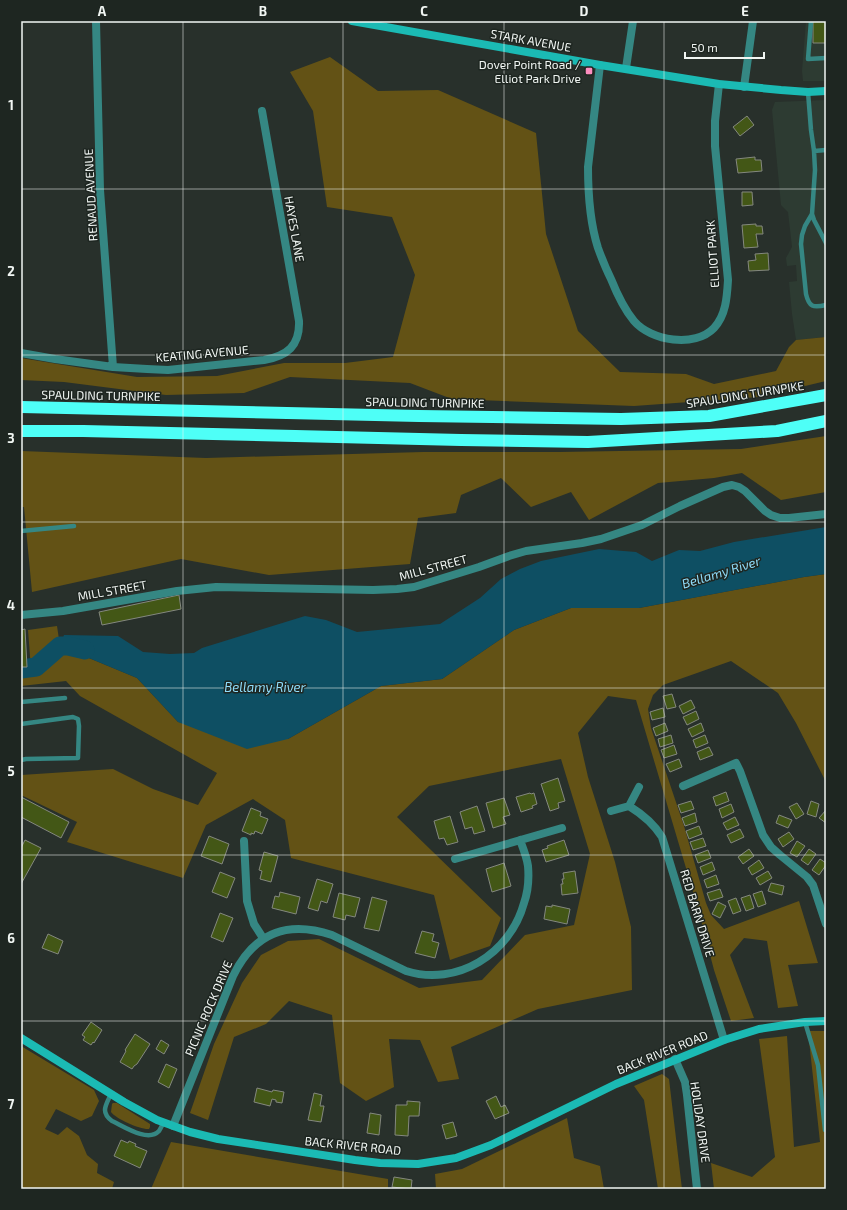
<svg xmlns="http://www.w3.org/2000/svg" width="847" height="1210" font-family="'Exo 2',sans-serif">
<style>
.built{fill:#2d3b32}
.green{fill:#635215}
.water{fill:#0e4f63}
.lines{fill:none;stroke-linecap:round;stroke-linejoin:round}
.river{stroke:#0e4f63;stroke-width:19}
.building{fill:#435716;stroke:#84887f}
.lane{stroke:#358783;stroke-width:4.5}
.street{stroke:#358783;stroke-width:8}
.secondary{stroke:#1bbab4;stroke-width:8}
.highway{stroke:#4efff7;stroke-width:12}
.grid{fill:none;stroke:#f1f6f3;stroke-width:1;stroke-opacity:0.55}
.poi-dot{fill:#fd8ebf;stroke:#1e2621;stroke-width:1.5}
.labels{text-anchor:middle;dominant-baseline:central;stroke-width:3;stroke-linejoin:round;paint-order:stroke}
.street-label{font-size:12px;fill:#f1f6f3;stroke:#1e2621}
.poi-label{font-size:12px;fill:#f1f6f3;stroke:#1e2621;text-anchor:end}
.water-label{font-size:13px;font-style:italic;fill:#8fddfb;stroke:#1e2621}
.neatline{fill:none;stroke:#f1f6f3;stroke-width:1.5}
.grid-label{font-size:13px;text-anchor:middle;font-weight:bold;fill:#f1f6f3}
</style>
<rect width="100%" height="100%" fill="#28302b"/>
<path class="built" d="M806,21H826V81H803L802,71Z
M826,100V337L796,340L792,314L789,282L797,281L796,265L787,266L786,258L792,247L788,212L781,205L772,110L775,102Z"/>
<path class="green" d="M330,57L378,91L438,90L536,133L546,234L578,331L620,372L686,374L714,384L776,371L789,347L796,340L826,337V381L759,397L634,406L452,399L410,383L290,377L244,393L166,395L64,382L21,380V358L137,377L217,376L284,363H345L393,357L415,275L392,217L327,207L313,111L290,72Z
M826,436V492L781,500L742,473L714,478L658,483L589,520L571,492L531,507L501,478L461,495L456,513L418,518L410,564L269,575L181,559L32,592L24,507H21V451L206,458L423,452H559L741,449Z
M826,574V782L796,723L778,693L731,661L663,685L653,695L648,709L651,728L684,826L706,903L711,915L724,929L799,901L818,963L788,965L798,1006L778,1008L767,941L744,938L730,955L754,1018L731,1021L714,970L697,905L636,700L608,696L578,733L588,777L615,862L631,927L632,990L538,1009L451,1047L459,1079L438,1082L420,1040L389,1039L394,1087L366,1101L340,1083L332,1015L289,1001L266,1024L234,1037L208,1120L190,1113L214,1044L242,983L261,955L288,941L319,939L419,988L482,980L525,935L574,925L590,854L561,759L429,786L397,817L501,918L490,946L450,960L434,895L291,858L285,820L253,799L206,825L183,878L67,842L77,822L21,795V775L113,769L153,789L198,805L217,773L80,696L66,681L21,686V670L31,669L28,630L57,626L60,646L137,678L178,722L288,739L381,686L442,679L514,630L571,608H639L804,577Z
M808,1031H826V1189H714L711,1163L752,1177L775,1157L759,1039L787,1036L794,1147L820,1142Z
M21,1046L94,1090L99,1101L92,1116L81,1121L56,1109L45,1129L58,1135L67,1127L79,1136L87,1155L98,1164L97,1173L114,1182L112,1189H21Z
M662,1074L669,1079L682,1189H658L644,1100L634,1086Z
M113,1103H117L120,1105L150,1124V1127L149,1129C141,1130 116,1119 111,1112L112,1104Z
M567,1118L574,1158L600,1166L604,1189H436L435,1174L462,1169Z
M171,1142L388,1179V1189H151Z"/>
<path class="water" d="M826,527V574L804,577L639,608H571L514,630L442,679L381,686L288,739L247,749L178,722L137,678L60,646L64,635L118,636L143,652L170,654L194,653L202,648L305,616L326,620L357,632L440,624L480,598L501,579L520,569L541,561L599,549L636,552L652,561L679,550L700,551L734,542Z"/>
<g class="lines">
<path class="river" d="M21,669L36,667L60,646H68L85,650"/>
</g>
<path class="building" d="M813,21H826V43H813Z
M747,116L754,125L740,136L733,127Z
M755,157V160H761L762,171L738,173L736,159Z
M742,192H752L753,205L742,206Z
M756,224V226H762L763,234H756L758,247L744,248L742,225Z
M768,253L769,270L749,271L748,261L756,260L755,254Z
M179,595L181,609L102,625L99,612Z
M25,629L27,667H21V630Z
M672,694L676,707L667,709L663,696Z
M691,700L695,708L683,714L679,706Z
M663,708L665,717L652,720L650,712Z
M696,711L699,719L687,725L683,717Z
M665,723L668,731L656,736L653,728Z
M701,723L704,731L692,737L688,729Z
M671,735L673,743L660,747L658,739Z
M705,735L708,743L696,748L693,740Z
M674,745L677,754L664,758L661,750Z
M709,747L713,755L700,760L697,752Z
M679,759L682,767L670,772L666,764Z
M558,778L565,801L558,803L559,808L550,811L541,784Z
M726,792L729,801L716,806L713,797Z
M530,793L531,794L534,793L537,804L532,806L533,808L521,812L516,797Z
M21,797L69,822L61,838L21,817Z
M504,798L510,815L503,817L506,824L493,828L486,803Z
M691,801L694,809L681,813L678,805Z
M811,801L819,804L816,817L807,814Z
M797,803L804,814L796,819L789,807Z
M731,804L734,812L722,818L719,809Z
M477,806L485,831L474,834L472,827L465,829L460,812Z
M251,808L261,812L260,816L268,819L262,834L255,831L254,834L251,833V835L242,831Z
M826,810V823L819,818Z
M695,813L697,822L685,826L682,818Z
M779,815L792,820L788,828L776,823Z
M450,816L458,842L447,845L444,838L439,839L434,821Z
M735,817L739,825L727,830L723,823Z
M699,826L702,834L689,839L686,831Z
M740,829L744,837L731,843L727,835Z
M789,832L794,839L783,847L778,839Z
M209,836L229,844L222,864L201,856Z
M703,838L706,846L693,850L690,842Z
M25,840L41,848L21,884V848Z
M564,840L569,855L546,862L542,850L548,848L547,846Z
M797,841L805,846L797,857L790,853Z
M749,849L754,856L743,864L738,857Z
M809,849L816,854L808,865L801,860Z
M708,850L711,858L698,863L695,855Z
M264,852L278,856L271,882L260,879L262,871L259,870Z
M820,859L826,863V865L819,875L812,870Z
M759,860L764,868L752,875L748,868Z
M712,862L715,870L703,875L700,867Z
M504,863L511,886L492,892L486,869Z
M575,871L578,893L562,895L561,884H563L562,879H564L563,873Z
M768,871L772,878L760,885L756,878Z
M220,872L235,878L227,898L212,892Z
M716,875L719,884L707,888L704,880Z
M317,879L333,884L327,903L321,901L318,911L308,908Z
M771,883L784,886L782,895L768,891Z
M720,889L723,897L710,901L707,893Z
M762,891L766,904L758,907L753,894Z
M280,892L300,897L296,914L272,908L275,896L279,897Z
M339,893L360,898L355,917L346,915L345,920L333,917Z
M750,895L754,908L746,911L741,898Z
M372,897L387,901L379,931L364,928Z
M736,898L741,911L733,914L728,901Z
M718,902L726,906L720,918L712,914Z
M552,905L570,909L567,924L544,919L546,906L552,907Z
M220,913L233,918L223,942L211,937Z
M422,931L434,934L432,941L439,943L435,958L415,953Z
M48,934L63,941L58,954L42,948Z
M91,1022L102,1030L94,1043L93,1042L91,1045L83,1040L85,1037L82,1035Z
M135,1034L150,1044L137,1064L134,1066L132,1069L120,1062L126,1051L125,1050Z
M161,1040L169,1045L164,1054L156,1049Z
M166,1064L177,1069L169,1088L158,1082Z
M257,1088L272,1092L273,1090L284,1092L282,1103L276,1102V1100L272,1099L270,1106L254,1102Z
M314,1093L322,1095L320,1106H324L321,1122L308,1120Z
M496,1096L501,1107L505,1105L509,1113L495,1119L486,1101Z
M407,1101L420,1102L419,1116H409L408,1136L395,1135L396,1105H407Z
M370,1113L381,1115L379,1135L367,1133Z
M453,1122L457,1136L446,1139L442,1125Z
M121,1140L128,1143L129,1141L136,1144L135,1146L147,1151L140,1168L114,1156Z
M394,1177L412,1180L411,1189L392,1187Z"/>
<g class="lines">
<path class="lane" d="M811,21L808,59L826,58
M808,92L811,130L814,151L826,150
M814,151L815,170L812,214L814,220L826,243
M812,214L805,226L802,235L801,244L806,294C809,307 813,308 826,305
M21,531L74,526
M21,702L65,698
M21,724L73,717L78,719L79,726L78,758L26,759L21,760
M805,1022L818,1065L825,1130
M111,1094C106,1105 100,1112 112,1121C123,1126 148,1143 159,1131C161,1128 162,1125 164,1122"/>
<path class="street" d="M96,21L100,190L113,367
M600,65L588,167C588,194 590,223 598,248C602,259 606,269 611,279C617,294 624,309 634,321C651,341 695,348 714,328C726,315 727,297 728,280L715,146V121L719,84
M626,68L633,21
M744,87L753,21
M21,353L55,359L113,367L147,369L168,370L264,360C287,356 300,346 299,321L262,111
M21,615L63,611L177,591L216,587L373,590L397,589L414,587L479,567L509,556L526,551L582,543L601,539L642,525L680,506L723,487L732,485L739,487L745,491L765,511L771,515L780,518H789L826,514
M683,786L736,763L740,771L763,835L771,847L780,855L807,877L813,885L826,924
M629,806L639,787
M611,811L629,806C642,814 654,824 662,837L724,1040
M244,841L247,901L254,924L263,938
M455,859L562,828
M675,1059L685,1082L687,1095L697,1189
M173,1126L233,976C254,933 287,920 332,935L406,971C457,987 510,954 524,903C528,892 529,878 528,866C527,858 523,848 520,840"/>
<path class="secondary" d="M352,21L600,65L719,84L781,90L808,92L826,91
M21,1038L124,1102L157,1120L190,1132L218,1139L355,1160L380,1163L418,1164L456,1158L491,1145L616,1084L724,1040L759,1029L805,1022L826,1021"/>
<path class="highway" d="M21,407L419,416L621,419L709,416L826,395
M21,431H83L461,440L588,442L777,431L826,421"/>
</g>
<path class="grid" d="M183,21V1189M343,21V1189M504,21V1189M664,21V1189M21,189H826M21,355H826M21,522H826M21,688H826M21,855H826M21,1021H826"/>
<rect class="poi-dot" x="585" y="67" width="8" height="8" rx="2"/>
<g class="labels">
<g class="street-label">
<text transform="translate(531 40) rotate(10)">STARK AVENUE</text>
<text transform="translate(90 195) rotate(-93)">RENAUD AVENUE</text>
<text transform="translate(295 229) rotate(80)">HAYES LANE</text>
<text transform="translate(712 254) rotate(-94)">ELLIOT PARK</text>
<text transform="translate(202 353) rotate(-5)">KEATING AVENUE</text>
<text transform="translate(745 394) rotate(-9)">SPAULDING TURNPIKE</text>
<text transform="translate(101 395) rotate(1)">SPAULDING TURNPIKE</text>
<text transform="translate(425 402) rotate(1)">SPAULDING TURNPIKE</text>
<text transform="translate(433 567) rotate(-15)">MILL STREET</text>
<text transform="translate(112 590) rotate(-10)">MILL STREET</text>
<text transform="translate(698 913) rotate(73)">RED BARN DRIVE</text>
<text transform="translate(208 1008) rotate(-67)">PICNIC ROCK DRIVE</text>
<text transform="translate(662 1052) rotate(-22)">BACK RIVER ROAD</text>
<text transform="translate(701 1122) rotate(82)">HOLIDAY DRIVE</text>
<text transform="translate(353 1145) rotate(6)">BACK RIVER ROAD</text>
</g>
<g class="poi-label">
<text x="581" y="64">Dover Point Road /<tspan x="581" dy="14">Elliot Park Drive</tspan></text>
</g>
<g class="water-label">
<text transform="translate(721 572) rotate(-17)">Bellamy River</text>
<text x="265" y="687">Bellamy River</text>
</g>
</g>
<rect width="847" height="1210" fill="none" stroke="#1e2621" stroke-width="44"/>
<path d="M685 52v6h79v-6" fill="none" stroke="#f1f6f3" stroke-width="2"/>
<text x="691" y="52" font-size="12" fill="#f1f6f3" stroke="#1e2621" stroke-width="3" paint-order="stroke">50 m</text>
<rect x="22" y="22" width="803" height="1166" class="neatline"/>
<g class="grid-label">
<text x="102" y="16">A</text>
<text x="263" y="16">B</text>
<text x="424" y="16">C</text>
<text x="584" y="16">D</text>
<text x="745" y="16">E</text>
<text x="11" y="110">1</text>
<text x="11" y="276">2</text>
<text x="11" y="443">3</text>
<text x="11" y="610">4</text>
<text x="11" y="776">5</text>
<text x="11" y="943">6</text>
<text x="11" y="1109">7</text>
</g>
</svg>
